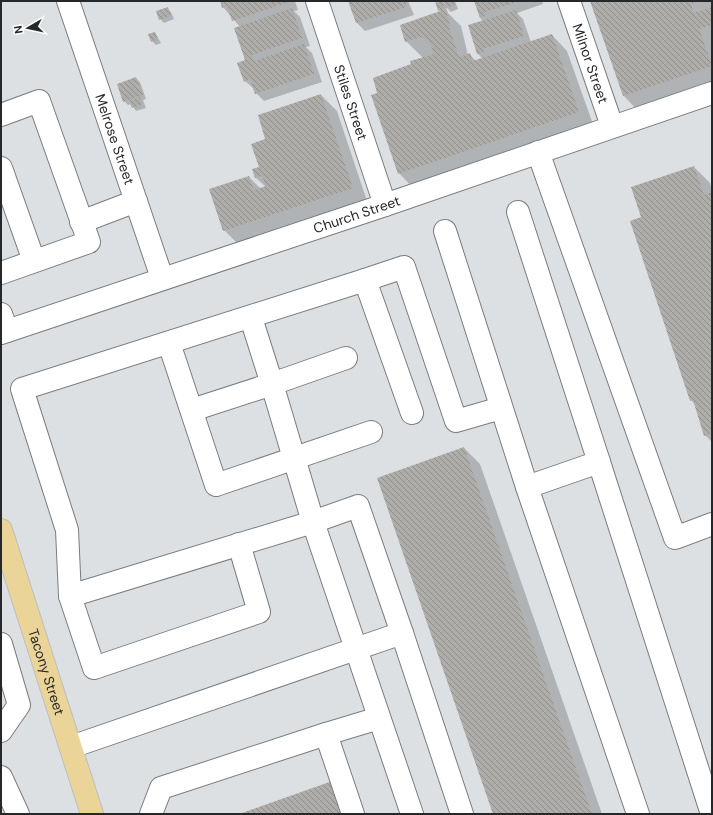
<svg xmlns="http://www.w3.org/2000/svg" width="713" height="815" font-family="'DM Sans',sans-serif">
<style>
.shadow{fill:#0003}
.building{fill:url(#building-back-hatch)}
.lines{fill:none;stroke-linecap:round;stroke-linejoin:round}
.minor-casing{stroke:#7a7d7f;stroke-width:24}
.major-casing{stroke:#bebebf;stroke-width:24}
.minor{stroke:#fff;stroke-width:22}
.major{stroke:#ead497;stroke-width:22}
.labels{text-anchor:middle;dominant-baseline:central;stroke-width:3.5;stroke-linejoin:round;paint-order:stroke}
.street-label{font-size:14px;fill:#262729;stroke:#fff}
</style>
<defs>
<pattern id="building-back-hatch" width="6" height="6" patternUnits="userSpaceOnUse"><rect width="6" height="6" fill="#afadaa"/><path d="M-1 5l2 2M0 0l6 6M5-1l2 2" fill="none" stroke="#8e8d8a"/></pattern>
</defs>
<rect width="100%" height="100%" fill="#dde0e3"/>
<path class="shadow" d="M221,1H295L298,10L294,11L300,17L310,46L306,47L312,53L322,82L264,101L256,93L254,89L245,81L247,61L240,27L223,7Z
M349,1H408L414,15L365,31L357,23Z
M436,1H442L446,5L444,1H455L458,9L451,12L446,7L448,13L461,26L468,55H470L476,61L483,59L478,54L483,21L480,18L475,1H542L543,4L517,13L523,19L531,42L552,35L567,51L594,127L414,189L399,173L378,93L423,58L406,41L440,12Z
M591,1H712V86L639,112L624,96Z
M167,8L171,12L174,19L164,23L160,19Z
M155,33L161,43L156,45L152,41Z
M136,78L140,82L146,99L143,100L146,108L136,111L131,104L128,105L124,101Z
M321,95L337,111L368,204L240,246L224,230L249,177L261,189L266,187L256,178L266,140Z
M694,167L710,183L712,190V442L705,435L695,405L691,400L642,218Z
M464,448L480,464L602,814H494Z"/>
<path class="building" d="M220,1H292L232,21L227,6L222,8Z
M348,1H405L407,7L356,23Z
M435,1H442L445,9L438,11Z
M443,1H453L455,5L446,8Z
M474,1H519L485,12L486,16L480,18Z
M590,1H699L691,4L694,13L712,7V25L699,29L712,66L623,96Z
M168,7L171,16L159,20L156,11Z
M292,8L302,38L252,55L254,61L304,44L314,74L255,94L250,79L244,82L237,63L245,60L234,28Z
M446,9L450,26L449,27L459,57L470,53L473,61L552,34L579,112L398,174L371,95L377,93L373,78L411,64L410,61L434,54L429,41L421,37L405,42L400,25Z
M516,10L524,36L483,49L484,52L477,54L468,25Z
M155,32L158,39L151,42L148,34Z
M136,77L143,95L123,102L117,84Z
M321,94L353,188L223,231L209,189L249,176L254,190L266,186L262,176L255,178L252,169L259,167L251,144L265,139L258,115Z
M140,97L143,104L132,108L129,101Z
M694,166L704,195L712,192V433L704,436L693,400L690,401L630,221L641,217L631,187Z
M464,447L592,814H493L377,478Z
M335,780L346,814H239Z"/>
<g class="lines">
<defs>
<g id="minor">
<path id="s1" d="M68,1L162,278"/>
<path id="s2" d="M317,1L385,205"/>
<path id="s3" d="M569,1L612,126"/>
<path d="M1,115L39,101L89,242L1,273"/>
<path d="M538,152L675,538L712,524"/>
<path d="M1,168L34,261"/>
<path d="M518,212L599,462"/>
<path d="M81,222L136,201"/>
<path d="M445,231L527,487L638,814"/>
<path d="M365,280L404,267L456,421L501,408"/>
<path d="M1,314L7,331"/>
<path id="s4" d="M1,333L385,205L712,93"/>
<path d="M169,343L216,485L371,432"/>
<path d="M346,358L272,384L313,522L412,814"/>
<path d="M192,410L272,384L251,318"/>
<path d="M527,487L599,462L710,808"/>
<path d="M70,596L94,668L259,612L239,544"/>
<path d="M402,633L358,506L313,522L70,596L67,530L22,389L365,280L412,413"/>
<path d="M1,644L19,705L1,731"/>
<path d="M326,734L379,718"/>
<path d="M71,747L402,633L462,814"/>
<path d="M1,777L18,814"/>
<path d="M151,814L161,788L326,734L353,814"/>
</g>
<g id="major">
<path id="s5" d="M1,530L92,814"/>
</g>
</defs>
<use href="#minor" class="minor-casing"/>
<use href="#major" class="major-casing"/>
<use href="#minor" class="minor"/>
<use href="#major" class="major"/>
</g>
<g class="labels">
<g class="street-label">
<text stroke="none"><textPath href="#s3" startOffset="66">Milnor Street</textPath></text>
<text stroke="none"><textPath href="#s2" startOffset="107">Stiles Street</textPath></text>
<text stroke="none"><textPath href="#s1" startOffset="146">Melrose Street</textPath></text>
<text stroke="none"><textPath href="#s4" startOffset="375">Church Street</textPath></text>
<text stroke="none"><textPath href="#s5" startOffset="149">Tacony Street</textPath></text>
</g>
</g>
<rect width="713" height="815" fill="none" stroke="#262729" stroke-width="4"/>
<g transform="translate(28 28) rotate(261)" stroke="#ffffff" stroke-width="3" paint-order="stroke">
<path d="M0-3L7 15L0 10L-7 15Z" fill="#262729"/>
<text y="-6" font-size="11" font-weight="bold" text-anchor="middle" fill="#262729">N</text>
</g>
</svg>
